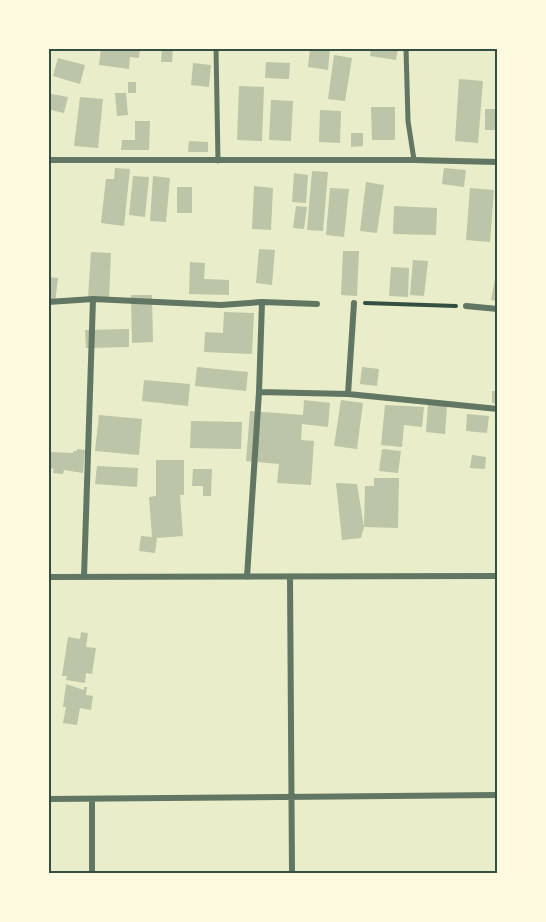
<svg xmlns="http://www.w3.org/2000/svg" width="546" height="922" font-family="'Public Sans',sans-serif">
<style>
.building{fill:#bcc5a7}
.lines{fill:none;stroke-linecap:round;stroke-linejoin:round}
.path{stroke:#344e41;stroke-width:4}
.pedestrian{stroke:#617663;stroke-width:5}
.minor{stroke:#617663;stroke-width:6}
.neatline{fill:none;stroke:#344e41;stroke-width:2}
</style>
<rect width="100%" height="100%" fill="#e9edc9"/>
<path class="building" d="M101,48H140L139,58L130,57L129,69L99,65Z
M162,48H173L172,62H161Z
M310,48H330L328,70L308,67Z
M371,48H398L396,60L370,56Z
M334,55L352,58L345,101L328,99Z
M58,58L85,65L80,84L53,76Z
M266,62L290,63L289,79L265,78Z
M193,63L211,65L209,87L191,85Z
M459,79L483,81L478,143L455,141Z
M128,82H136V93H128Z
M239,86L264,87L262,141L237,140Z
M115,93H126L128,115L117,116Z
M51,94L68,97L64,113L51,110L48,122Z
M80,97L103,99L98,148L74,146Z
M271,100L293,101L291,141L269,140Z
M371,107H395V140H372Z
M485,109H498V130H485Z
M320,110L341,111L340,143L319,142Z
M135,121H150L149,150H121L122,140H135Z
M351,133H363V146L351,147Z
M189,141L208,142V152H188Z
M115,168L130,169L124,226L101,223L106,179H114Z
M444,168L466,170L464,187L442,184Z
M312,171L328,172L323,231L307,230Z
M294,173L308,175L306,203L292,202Z
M133,176L149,177L145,217L129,215Z
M153,176L170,178L166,222L150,221Z
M366,182L384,185L377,233L360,231Z
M254,186L273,188L271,230L252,229Z
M177,187H192V213H177Z
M330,188L349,189L344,237L326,235Z
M470,188L494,190L490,242L466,240Z
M296,206L307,207L304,229L293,228Z
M394,206L437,208L436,235L393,234Z
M259,249L275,250L272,285L256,283Z
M343,251H359L357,296L341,295Z
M91,252L111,253L109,300L88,298Z
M413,260L428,261L424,296L410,295Z
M190,262L205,263L204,279L229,280V295L189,294Z
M391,267L409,268L408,297L389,296Z
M497,268H498V301L491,300Z
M48,277L58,278L55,303L48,302Z
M131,295H152L153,342L132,343Z
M224,312L254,313L252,354L204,352L205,332L223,333Z
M129,329V347L86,348L85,330Z
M197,367L248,372L246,391L195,386Z
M362,367L379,369L377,386L360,384Z
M144,380L190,384L188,406L142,401Z
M492,391H498V404L492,403Z
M304,400L330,403L328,427L302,424L301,440L314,441L311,485L277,483L279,464L246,461L250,411L303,415Z
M341,400L363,403L357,449L334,446Z
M385,405L424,407L422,427L404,425L402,447L381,445Z
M428,405L447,406L445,434L426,432Z
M467,414L489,416L487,433L466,431Z
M99,415L142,419L139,455L95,451Z
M191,421L242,422L241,449L190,448Z
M77,449L85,450L83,473L64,470L63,474L53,473L54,469L48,468L50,452L73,453V451H77Z
M382,449L401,451L398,473L379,471Z
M472,455L486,457L485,469L470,468Z
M156,460H184V495H180L183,536L157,538L155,553L139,551L141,536L152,537L149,497L156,496Z
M97,466L138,468L137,487L95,484Z
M193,469H212L211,496H203V486H192Z
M374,478H399L398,528L364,527L361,538L342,540L336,483L357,484L364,527L365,486H374Z
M81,632L88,633L86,647L96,648L92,674L86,673L85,683L66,680L67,676H62L68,637L80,639Z
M66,684L84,690V687H87L86,695L93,696L91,710L80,708L77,725L63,723L66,707H63Z"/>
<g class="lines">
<path class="path" d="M365,303L456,306"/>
<path class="pedestrian" d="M216,48L218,161
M406,48L408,121L414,160"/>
<path class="minor" d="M48,160H414L498,162
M48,302L93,299L221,305L262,302L317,304
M466,306L498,309
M259,392L348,394L498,409
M348,394L354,303
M48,577L498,576
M84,577L93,299
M247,577L259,392L262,302
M290,577L292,874
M48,799L498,795
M92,799V874"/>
</g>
<rect width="546" height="922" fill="none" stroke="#fefae0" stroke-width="99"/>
<rect x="50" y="50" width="446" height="822" class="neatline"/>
</svg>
